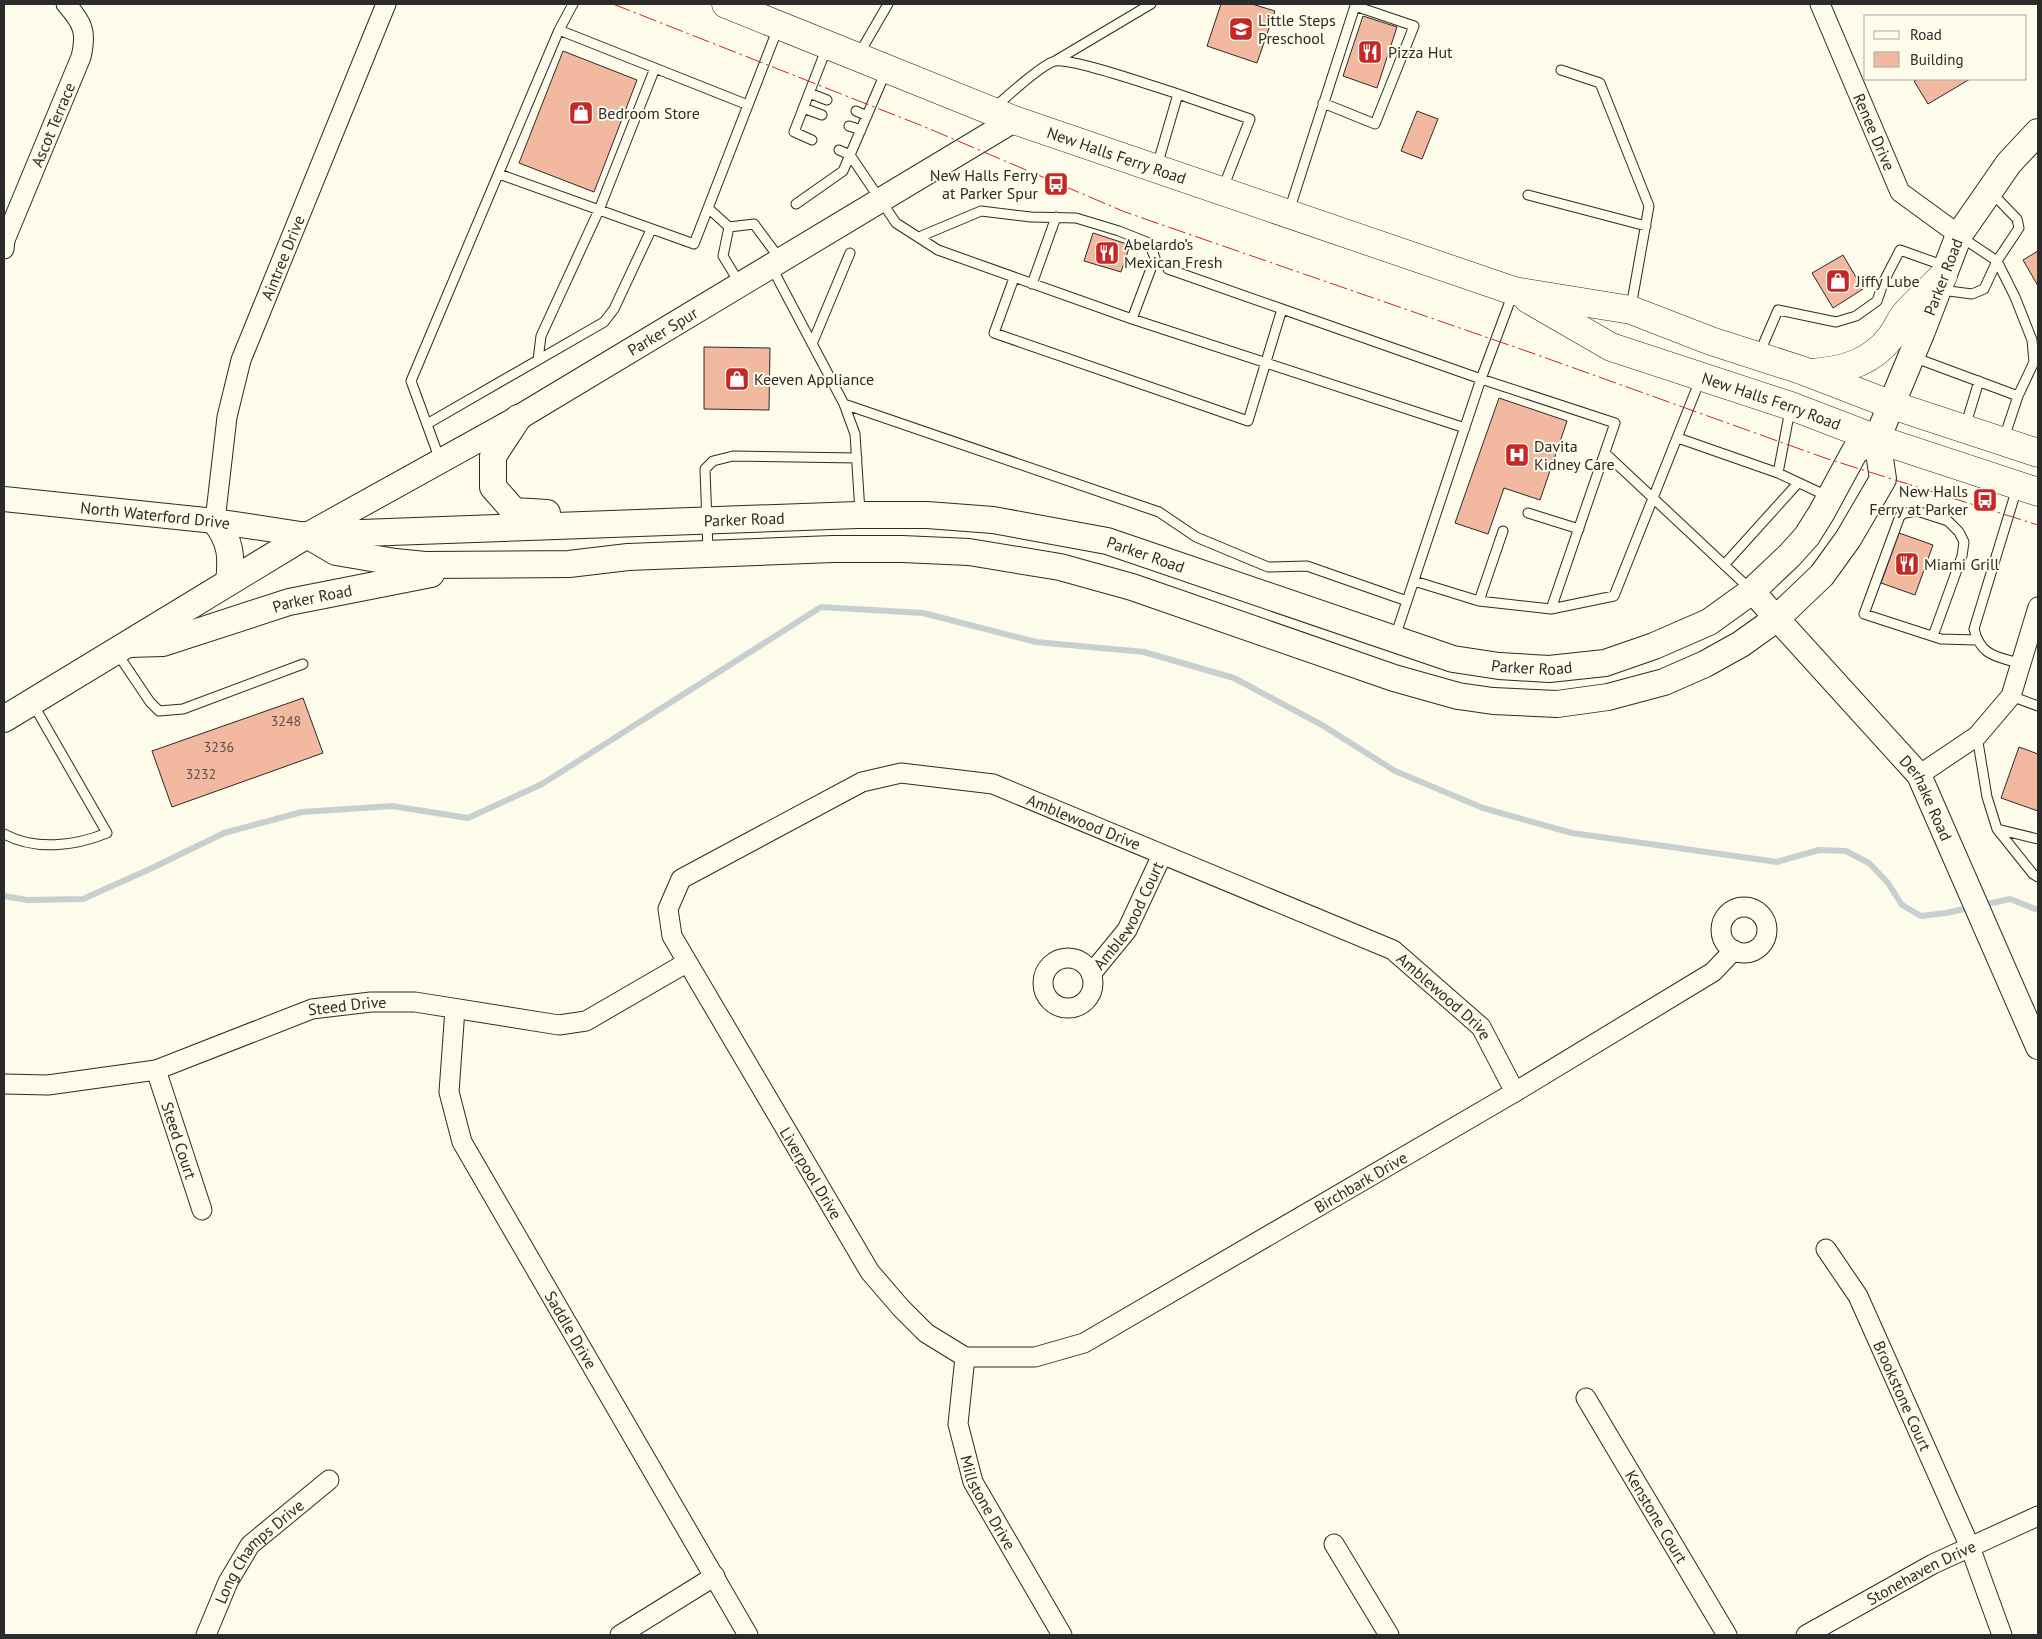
<svg xmlns="http://www.w3.org/2000/svg" width="2042" height="1639" font-family="'PT Sans',sans-serif">
<style>
.lines{fill:none;stroke-linecap:round;stroke-linejoin:round}
.stream{stroke:#c7d0d0;stroke-width:6}
.building{fill:#f2b8a0;stroke:#2b2b2b}
.service-casing{stroke:#2b2b2b;stroke-width:11}
.minor-casing{stroke:#2b2b2b;stroke-width:21}
.tertiary-casing{stroke:#2b2b2b;stroke-width:26}
.secondary-casing{stroke:#2b2b2b;stroke-width:28}
.primary-casing{stroke:#2b2b2b;stroke-width:29}
.service{stroke:#fdfbea;stroke-width:9}
.minor{stroke:#fdfbea;stroke-width:19}
.tertiary{stroke:#fdfbea;stroke-width:24}
.secondary{stroke:#fdfbea;stroke-width:26}
.primary{stroke:#fdfbea;stroke-width:28}
.power{stroke:#c62828;stroke-width:1;stroke-dasharray:18 4 2.5 4;stroke-linecap:butt}
.labels{text-anchor:middle;dominant-baseline:central;stroke-width:4;stroke-linejoin:round;paint-order:stroke}
.number-label{font-size:14px;fill:#5d4e48}
.poi-label{font-size:16px;fill:#2b2b2b;stroke:#fdfbea;text-anchor:start}
.street-label{font-size:16px;fill:#2b2b2b;stroke:#fdfbea}
</style>
<rect width="100%" height="100%" fill="#fdfbea"/>
<g class="lines">
<path class="stream" d="M4,896L27,900L83,899L150,869L224,833L302,812L392,806L468,818L542,784L821,607L923,613L1036,642L1144,652L1234,678L1322,725L1395,771L1483,808L1572,833L1777,862L1819,850L1846,851L1869,863L1888,883L1902,905L1921,916L1946,913L2010,899L2038,910"/>
</g>
<path class="building" d="M1221,4H1252L1275,11L1257,63L1207,46Z
M1363,16L1397,27L1377,88L1343,76Z
M563,51L637,80L594,192L519,163Z
M1918,79H1970L1928,104L1914,81Z
M1417,111L1438,119L1422,159L1401,151Z
M1093,233L1130,245L1121,272L1084,261Z
M2038,251V286L2023,260Z
M1843,255L1863,289L1833,308L1812,273Z
M704,347L770,348L769,410L704,409Z
M1499,398L1567,421L1540,500L1504,488L1488,534L1455,523Z
M1899,533L1933,545L1915,595L1881,583Z
M303,698L323,753L172,807L152,751Z
M2019,747L2038,754V811L2001,798Z"/>
<g class="lines">
<defs>
<path id="service" d="M559,30L748,105
M859,54L888,4
M1055,61L1151,4
M1561,70L1600,83L1649,206L1631,307
M886,71L850,155L896,223L938,250L1132,319L1465,428
M809,93L827,100
M803,108L822,115
M994,108C1005,98 1043,64 1055,61C1074,58 1155,87 1178,94
M856,111L867,116
M849,126L861,130
M812,140L794,132L827,47
M1157,166L1178,94L1250,119L1223,188
M499,174L694,244L778,28
M1528,195L1646,226
M796,204L843,171L850,155L839,150
M708,208L729,227L754,224L780,259
M1289,211L1355,6L1414,26L1375,124L1323,103
M729,227L723,256L740,284
M919,237L981,211L1031,217L1076,218L1119,231L1149,243L1155,258L1132,319
M1961,237L1997,261L2015,297L2032,340L2034,362L2018,396L2004,438
M771,266L844,404L1159,512L1196,537L1268,567L1307,566L1407,601
M1168,269L1282,309
M1014,278L994,333L1248,421L1282,309L1481,379L1395,637
M1032,284L1056,217
M1941,290L1972,294L1984,289L1997,261L2019,228L2017,219L1991,192
M1513,293L1481,379L1615,423L1551,609
M812,344L850,253
M1759,354L1778,310L1836,322L1856,316L1877,301L1884,281L1900,250L1945,266
M1913,357L2018,396
M538,360L541,336L599,210L655,68
M844,404L855,434L860,512
M427,424L604,322L614,309L651,230
M1965,427L1979,381
M1678,438L1778,473L1827,496
M1605,453L1750,589
M440,460L411,381L559,30L573,4
M1778,473L1790,410
M2017,488L1974,629C1981,657 1997,656 2021,664
M1528,513L1579,529
M708,551L705,469L713,461L733,456L857,458
M1724,565L1798,483
M1414,581L1479,601L1551,609L1614,596L1700,380
M1479,601L1503,531
M1933,636L1962,556L1964,542L1959,532L1948,521L1917,511L1905,513L1900,516L1864,614L1941,639L1977,640
M117,653L150,702L159,711L183,709L303,664
M2011,696L2038,706
M1977,736L1987,797L1997,829L2033,874L2038,877
M1997,829L2038,839
M4,834C36,851 75,846 107,833L33,704"/>
<g id="minor">
<path id="s1" d="M1820,4L1900,192L1959,235"/>
<path id="s2" d="M4,249L5,240L81,57C87,32 83,23 66,4"/>
<path id="s3" d="M215,521L227,417L241,360L386,4"/>
<path d="M1919,775L1977,736L2011,696L2038,607"/>
<circle cx="1744" cy="930" r="23"/>
<circle cx="1068" cy="983" r="25"/>
<path id="s4" d="M1091,974L1127,930L1162,855"/>
<path id="s5" d="M455,1009L449,1092L462,1142L748,1635"/>
<path id="s6" d="M156,1070L202,1210"/>
<path id="s7" d="M4,1084L48,1085L156,1070L312,1009L371,1002H415L559,1025L586,1021L686,963"/>
<path id="s8" d="M1826,1249L1858,1296L1970,1547L2002,1635"/>
<path id="s9" d="M965,1357L926,1333L901,1308L870,1272L672,936L668,909L681,879L862,782L901,773L993,784L1393,950L1481,1027L1515,1092"/>
<path id="s10" d="M965,1357H1035L1084,1343L1515,1092L1713,972L1734,950"/>
<path id="s11" d="M965,1357L958,1424L973,1482L1062,1635"/>
<path id="s12" d="M1586,1398L1727,1635"/>
<path d="M1334,1544L1389,1635"/>
<path id="s13" d="M206,1635L228,1582L250,1545L329,1480"/>
<path d="M620,1635L715,1576"/>
<path id="s14" d="M1806,1635L1933,1564L2038,1516"/>
</g>
<g id="tertiary">
<path id="s15" d="M4,499L215,521L307,535L518,418L1014,120"/>
<path id="s16" d="M1752,591L1919,775L2038,1047"/>
</g>
<g id="secondary">
<path d="M518,418L493,456V487L514,511L547,513"/>
<path d="M215,521C231,542 232,556 229,582"/>
<path id="s17" d="M307,535L336,552L395,562L425,565L569,564L628,557L833,549H902L969,552L1060,567L1132,587L1394,678L1458,696L1493,701L1557,704L1608,697L1664,682L1705,664L1741,644L1776,619L1822,575L1848,539L1883,479L1877,439L1922,331L1959,235L2009,163L2038,132"/>
<path id="s18" d="M129,644L163,643L289,602L431,574"/>
<path id="s19" d="M4,719L307,535L857,515H927L993,520L1107,541L1453,659L1499,666L1549,669L1605,663L1654,646L1709,622L1752,591L1790,555L1807,536L1822,512L1855,451L1877,439"/>
</g>
<g id="primary">
<path id="s20" d="M726,4L1014,120L1514,291L1631,310L1711,341L1801,370L1892,405L2038,453"/>
<path id="s21" d="M1528,299L1611,347L1791,406L1877,439L2038,492"/>
<path d="M1811,373C1842,371 1871,363 1890,338C1897,330 1900,319 1907,312C1919,299 1931,288 1943,276"/>
</g>
</defs>
<use href="#service" class="service-casing"/>
<use href="#minor" class="minor-casing"/>
<use href="#tertiary" class="tertiary-casing"/>
<use href="#secondary" class="secondary-casing"/>
<use href="#primary" class="primary-casing"/>
<use href="#service" class="service"/>
<use href="#minor" class="minor"/>
<use href="#tertiary" class="tertiary"/>
<use href="#secondary" class="secondary"/>
<use href="#primary" class="primary"/>
<path class="power" d="M613,4L925,127L1125,212L1532,353L1825,458L2038,525"/>
</g>
<defs>
<symbol id="school-square" viewBox="-11 -11 22 22"><rect x="-9" y="-9" width="18" height="18" rx="4" fill="#c62828" stroke="#fdfbea"/><path d="M0-5L7-2L0 1L-7-2ZM-4 1L0 2.5L4 1V4Q0 6-4 4Z" fill="#fff"/></symbol>
<symbol id="restaurant-square" viewBox="-11 -11 22 22"><rect x="-9" y="-9" width="18" height="18" rx="4" fill="#c62828" stroke="#fdfbea"/><path d="M-5-6h1v4h1v-4h1v4h1v-4h1v5L-1.5 .5V6h-2V.5L-5-1ZM5-6V6H3V1.5H1.5Q1.5-4 5-6Z" fill="#fff"/></symbol>
<symbol id="shop-square" viewBox="-11 -11 22 22"><rect x="-9" y="-9" width="18" height="18" rx="4" fill="#c62828" stroke="#fdfbea"/><path d="M-5-2.5h2.3a2.7 3.5 0 0 1 5.4 0H5L5.5 6h-11ZM-1.5-2.5h3a1.5 2.3 0 0 0-3 0Z" fill="#fff"/></symbol>
<symbol id="bus-square" viewBox="-11 -11 22 22"><rect x="-9" y="-9" width="18" height="18" rx="4" fill="#c62828" stroke="#fdfbea"/><path d="M-5-6H5V4H4V6H2V4H-2V6H-4V4H-5ZM-3.5-4V0h7V-4ZM-3.5 1.2v1.5H-2V1.2ZM2 1.2v1.5H3.5V1.2Z" fill="#fff"/></symbol>
<symbol id="hospital-square" viewBox="-11 -11 22 22"><rect x="-9" y="-9" width="18" height="18" rx="4" fill="#c62828" stroke="#fdfbea"/><path d="M-5-5h3v3.5h4V-5h3V5h-3V1.5h-4V5h-3Z" fill="#fff"/></symbol>
</defs>
<g fill-rule="evenodd">
<use href="#school-square" x="1227" y="15" width="28" height="28"/>
<use href="#restaurant-square" x="1356" y="38" width="28" height="28"/>
<use href="#shop-square" x="567" y="99" width="28" height="28"/>
<use href="#bus-square" x="1042" y="170" width="28" height="28"/>
<use href="#restaurant-square" x="1093" y="239" width="28" height="28"/>
<use href="#shop-square" x="1824" y="267" width="28" height="28"/>
<use href="#shop-square" x="723" y="365" width="28" height="28"/>
<use href="#hospital-square" x="1503" y="441" width="28" height="28"/>
<use href="#bus-square" x="1971" y="486" width="28" height="28"/>
<use href="#restaurant-square" x="1893" y="550" width="28" height="28"/>
</g>
<g class="labels">
<g class="number-label">
<text x="286" y="721">3248</text>
<text x="219" y="747">3236</text>
<text x="201" y="774">3232</text>
</g>
<g class="poi-label">
<text x="1258" y="20">Little Steps<tspan x="1258" dy="18">Preschool</tspan></text>
<text x="1388" y="52">Pizza Hut</text>
<text x="598" y="113">Bedroom Store</text>
<text x="1038" y="175" text-anchor="end">New Halls Ferry<tspan x="1038" dy="18">at Parker Spur</tspan></text>
<text x="1124" y="244">Abelardo’s<tspan x="1124" dy="18">Mexican Fresh</tspan></text>
<text x="1856" y="281">Jiffy Lube</text>
<text x="754" y="379">Keeven Appliance</text>
<text x="1534" y="446">Davita<tspan x="1534" dy="18">Kidney Care</tspan></text>
<text x="1968" y="491" text-anchor="end">New Halls<tspan x="1968" dy="18">Ferry at Parker</tspan></text>
<text x="1924" y="564">Miami Grill</text>
</g>
<g class="street-label">
<text stroke="none"><textPath href="#s2" startOffset="134">Ascot Terrace</textPath></text>
<text stroke="none"><textPath href="#s1" startOffset="139">Renee Drive</textPath></text>
<text stroke="none"><textPath href="#s20" startOffset="419">New Halls Ferry Road</textPath></text>
<text stroke="none"><textPath href="#s3" startOffset="274">Aintree Drive</textPath></text>
<text stroke="none"><textPath href="#s17" startOffset="1910">Parker Road</textPath></text>
<text stroke="none"><textPath href="#s15" startOffset="715">Parker Spur</textPath></text>
<text stroke="none"><textPath href="#s21" startOffset="265">New Halls Ferry Road</textPath></text>
<text stroke="none"><textPath href="#s15" startOffset="152">North Waterford Drive</textPath></text>
<text stroke="none"><textPath href="#s19" startOffset="792">Parker Road</textPath></text>
<text stroke="none"><textPath href="#s19" startOffset="1198">Parker Road</textPath></text>
<text stroke="none"><textPath href="#s18" startOffset="190">Parker Road</textPath></text>
<text stroke="none"><textPath href="#s19" startOffset="1602">Parker Road</textPath></text>
<text stroke="none"><textPath href="#s16" startOffset="272">Derhake Road</textPath></text>
<text stroke="none"><textPath href="#s9" startOffset="1015">Amblewood Drive</textPath></text>
<text stroke="none"><textPath href="#s4" startOffset="70">Amblewood Court</textPath></text>
<text stroke="none"><textPath href="#s9" startOffset="1419">Amblewood Drive</textPath></text>
<text stroke="none"><textPath href="#s7" startOffset="356">Steed Drive</textPath></text>
<text stroke="none"><textPath href="#s6" startOffset="74">Steed Court</textPath></text>
<text transform="translate(811 1173) rotate(59)">Liverpool Drive</text>
<text stroke="none"><textPath href="#s10" startOffset="441">Birchbark Drive</textPath></text>
<text stroke="none"><textPath href="#s5" startOffset="352">Saddle Drive</textPath></text>
<text stroke="none"><textPath href="#s8" startOffset="166">Brookstone Court</textPath></text>
<text stroke="none"><textPath href="#s11" startOffset="152">Millstone Drive</textPath></text>
<text stroke="none"><textPath href="#s12" startOffset="138">Kenstone Court</textPath></text>
<text stroke="none"><textPath href="#s13" startOffset="101">Long Champs Drive</textPath></text>
<text stroke="none"><textPath href="#s14" startOffset="131">Stonehaven Drive</textPath></text>
</g>
</g>
<rect width="2042" height="1639" fill="none" stroke="#2b2b2b" stroke-width="10"/>
<rect x="1864" y="15" width="162" height="65" fill="#fdfbea" stroke="#a9a89e"/>
<rect x="1874" y="31" width="25" height="8" fill="#fdfbea" stroke="#a9a89e"/>
<text x="1910" y="40" font-size="15" fill="#2b2b2b">Road</text>
<rect x="1874" y="52" width="25" height="15" fill="#f2b8a0" stroke="#a9a89e"/>
<text x="1910" y="65" font-size="15" fill="#2b2b2b">Building</text>
</svg>
